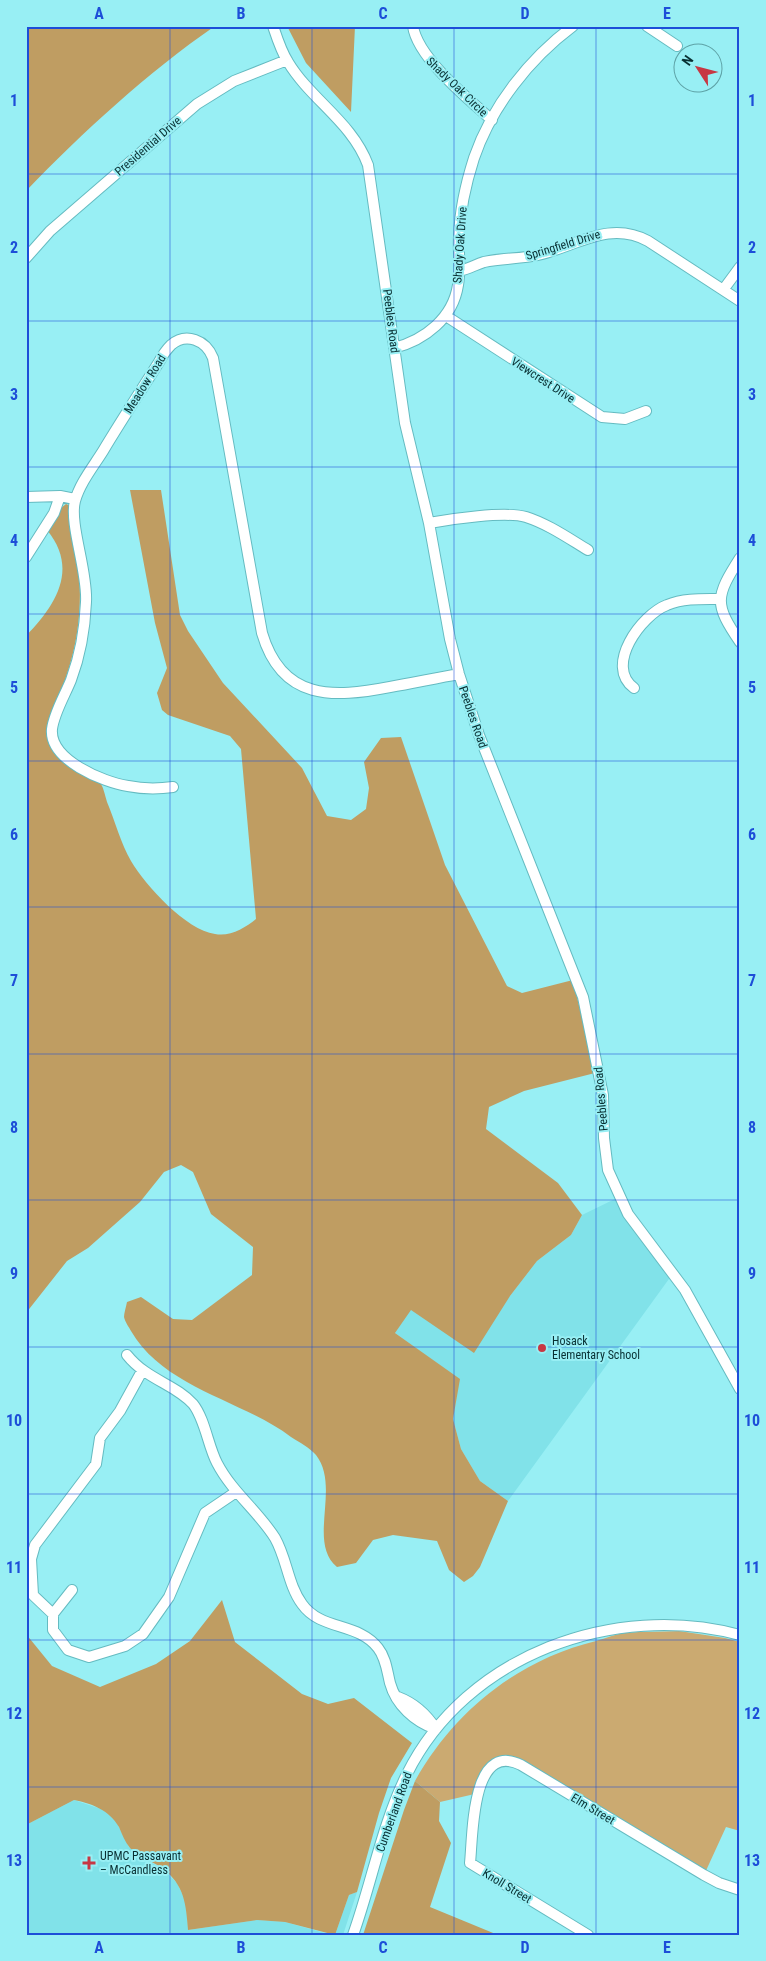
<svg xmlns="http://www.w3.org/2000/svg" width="766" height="1961" font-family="'Roboto Condensed',sans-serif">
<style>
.built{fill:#81e2e9}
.green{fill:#cbaa71}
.forest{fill:#bf9d62}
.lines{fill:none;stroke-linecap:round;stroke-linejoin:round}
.minor-casing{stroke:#65bbc1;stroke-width:12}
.minor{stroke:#fff;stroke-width:10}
.grid{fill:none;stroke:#1d4ed8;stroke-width:1;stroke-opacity:0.55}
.poi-dot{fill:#c73743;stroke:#98eff4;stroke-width:2}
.labels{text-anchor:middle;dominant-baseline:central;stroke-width:4;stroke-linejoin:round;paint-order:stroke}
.street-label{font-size:12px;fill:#082f32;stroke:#98eff4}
.poi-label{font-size:12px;fill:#082f32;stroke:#98eff4;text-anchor:start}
.neatline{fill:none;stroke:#1d4ed8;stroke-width:2}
.grid-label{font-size:16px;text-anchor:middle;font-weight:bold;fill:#1d4ed8}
</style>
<rect width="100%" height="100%" fill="#98eff4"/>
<path class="built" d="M619,1197L674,1272L508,1501L480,1481L461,1449L453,1419L459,1379L395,1333L410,1309L510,1296L537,1261L571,1235L582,1215Z
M74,1800L104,1810L116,1821L129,1847L143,1858L163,1869L177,1883L186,1902L188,1930L257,1920L285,1922L332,1935H26V1825Z
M357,1892L343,1935H335L349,1895Z"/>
<path class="green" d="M679,1631L725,1638L740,1642V1831L726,1827L704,1875L521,1765L502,1761L479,1793L440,1802L415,1781C454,1711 518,1660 596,1641C606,1638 616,1634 625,1633C643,1631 661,1632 679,1631Z"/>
<path class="forest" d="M26,26H215C147,73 84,131 26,191Z
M287,26H355L351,112L306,63Z
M130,490H161L180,615L188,631L223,683L302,768L327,816L351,820L366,809L369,788L364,762L381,738L401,737L445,865L507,986L522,993L573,980L595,1073L524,1091L489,1107L486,1129L558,1183L582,1215L571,1235L537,1261L510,1296L474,1353L411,1310L395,1333L460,1379L453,1419L461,1449L480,1481L508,1501L480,1567L473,1576L464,1582L449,1570L437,1541L393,1535L373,1540L356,1563L337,1567C307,1542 341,1487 316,1455C310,1448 299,1442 291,1437C242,1400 164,1388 131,1331C129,1327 125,1322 124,1317C124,1313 126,1307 127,1302L141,1297L173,1319L192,1320L252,1275L253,1247L211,1214L193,1172L181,1165L164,1172L140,1202L88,1248L67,1261L26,1313V636C56,605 79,569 47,530L61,508L66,504L71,506C80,567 87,614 67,674C62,690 44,727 49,743C56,767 91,771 101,784C104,789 105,796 107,802C115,821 121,844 131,861C146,886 186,930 215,934C230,937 245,928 256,919L241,749L230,736L168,715L162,710L157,693L167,668L155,623Z
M222,1600L235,1642L302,1694L328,1704L354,1698L412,1743L391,1778L379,1813L357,1892L349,1895L335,1935L285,1922L257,1920L188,1930C186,1905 185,1885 162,1868C152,1861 139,1857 130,1848C125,1842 122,1834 119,1827C109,1810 93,1804 74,1800L26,1825V1634L52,1666L100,1687L156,1664L190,1641Z
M415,1781L440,1802L439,1821L451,1843L430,1907L498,1935H363L404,1810Z"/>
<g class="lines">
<defs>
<path id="minor" d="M273,26C277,38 281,51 288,62C311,100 352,122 368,165L405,423L429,523L450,639L459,674L479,735L583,997L603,1095L604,1138L608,1170L628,1214L685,1290L740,1389
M413,26C417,57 468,99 492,120
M647,26L677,46
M26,258L50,231L197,104L234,81L287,60
M459,271C468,269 475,265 484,262C502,258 521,259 538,255C577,246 609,220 648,241L740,301
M723,290L740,267
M446,316L602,417L625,419L646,411
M394,348C425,340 453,318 458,285C461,269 458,252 459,236C460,210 466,183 474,158C492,106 529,59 573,26
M26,497L60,496L75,499
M429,523C451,519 505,511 526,517C548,524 568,538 588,550
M26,557L54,513L60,496
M740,558C715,597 714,604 740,642
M634,688C604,666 641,615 667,605C684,598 702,599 720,599
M173,787C158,789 143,789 128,786C103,782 49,760 52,729C54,713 65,695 71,680C80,656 85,626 86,602C88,572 69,524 75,501C80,483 93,467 103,451C121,421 140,392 159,362C162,356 166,350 171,345C186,332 206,340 213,358L262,633C282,701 333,698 390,687C413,683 436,678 459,674
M127,1355C147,1380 175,1384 193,1404C205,1419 208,1446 217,1463C232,1492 258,1511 275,1538C287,1559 288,1585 302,1604C321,1631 358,1622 378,1648C386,1658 387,1671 390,1683C396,1705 415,1722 436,1729
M72,1590L53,1614V1630L68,1650L89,1657L125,1646L143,1634L169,1597L205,1513L236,1492
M53,1614L33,1595L31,1559L35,1545L96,1464L100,1438L120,1411L142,1371
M398,1697C414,1703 427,1715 436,1729
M353,1935C372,1882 382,1824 407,1774C466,1655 615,1601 740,1635
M588,1935L470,1863C473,1835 471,1740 521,1765L704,1875L719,1883L740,1890"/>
</defs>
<use href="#minor" class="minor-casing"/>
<use href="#minor" class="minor"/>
</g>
<path class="grid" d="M170,26V1935M312,26V1935M454,26V1935M596,26V1935M26,174H740M26,321H740M26,467H740M26,614H740M26,761H740M26,907H740M26,1054H740M26,1200H740M26,1347H740M26,1494H740M26,1640H740M26,1787H740"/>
<g class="poi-dot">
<circle cx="542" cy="1348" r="5"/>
<path d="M86.5 1855.5h5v5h5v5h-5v5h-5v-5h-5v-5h5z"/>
</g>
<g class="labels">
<g class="street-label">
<text transform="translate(457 87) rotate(44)">Shady Oak Circle</text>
<text transform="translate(148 146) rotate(-41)">Presidential Drive</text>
<text transform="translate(460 245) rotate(-86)">Shady Oak Drive</text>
<text transform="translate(563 245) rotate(-17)">Springfield Drive</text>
<text transform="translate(391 321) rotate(83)">Peebles Road</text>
<text transform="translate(543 380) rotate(33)">Viewcrest Drive</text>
<text transform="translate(145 384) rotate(-58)">Meadow Road</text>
<text transform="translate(473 717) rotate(71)">Peebles Road</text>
<text transform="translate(601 1099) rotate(-95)">Peebles Road</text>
<text transform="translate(593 1809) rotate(31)">Elm Street</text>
<text transform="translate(394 1812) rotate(-70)">Cumberland Road</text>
<text transform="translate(507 1886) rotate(31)">Knoll Street</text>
</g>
<g class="poi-label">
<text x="552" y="1341">Hosack<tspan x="552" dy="14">Elementary School</tspan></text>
<text x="100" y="1856">UPMC Passavant<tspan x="100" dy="14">– McCandless</tspan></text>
</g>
</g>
<rect width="766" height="1961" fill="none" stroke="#98eff4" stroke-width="55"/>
<g transform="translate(698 68) rotate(306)"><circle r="24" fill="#98eff4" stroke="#5ea2a6"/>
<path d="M0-4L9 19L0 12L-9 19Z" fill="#c73743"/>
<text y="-8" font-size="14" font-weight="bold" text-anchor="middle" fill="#082f32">N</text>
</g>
<rect x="28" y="28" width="710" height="1906" class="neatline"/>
<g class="grid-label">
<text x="99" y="19">A</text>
<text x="241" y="19">B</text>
<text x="383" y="19">C</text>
<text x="525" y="19">D</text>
<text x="667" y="19">E</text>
<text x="14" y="106">1</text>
<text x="752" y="106">1</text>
<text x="14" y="253">2</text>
<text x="752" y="253">2</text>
<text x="14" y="400">3</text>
<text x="752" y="400">3</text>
<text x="14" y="546">4</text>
<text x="752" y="546">4</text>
<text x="14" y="693">5</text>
<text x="752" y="693">5</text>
<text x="14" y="840">6</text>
<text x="752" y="840">6</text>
<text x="14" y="986">7</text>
<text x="752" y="986">7</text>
<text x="14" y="1133">8</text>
<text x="752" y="1133">8</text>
<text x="14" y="1279">9</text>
<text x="752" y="1279">9</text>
<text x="14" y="1426">10</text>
<text x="752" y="1426">10</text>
<text x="14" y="1573">11</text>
<text x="752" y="1573">11</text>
<text x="14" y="1719">12</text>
<text x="752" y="1719">12</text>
<text x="14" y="1866">13</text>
<text x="752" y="1866">13</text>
<text x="99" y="1953">A</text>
<text x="241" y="1953">B</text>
<text x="383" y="1953">C</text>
<text x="525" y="1953">D</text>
<text x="667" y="1953">E</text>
</g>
</svg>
